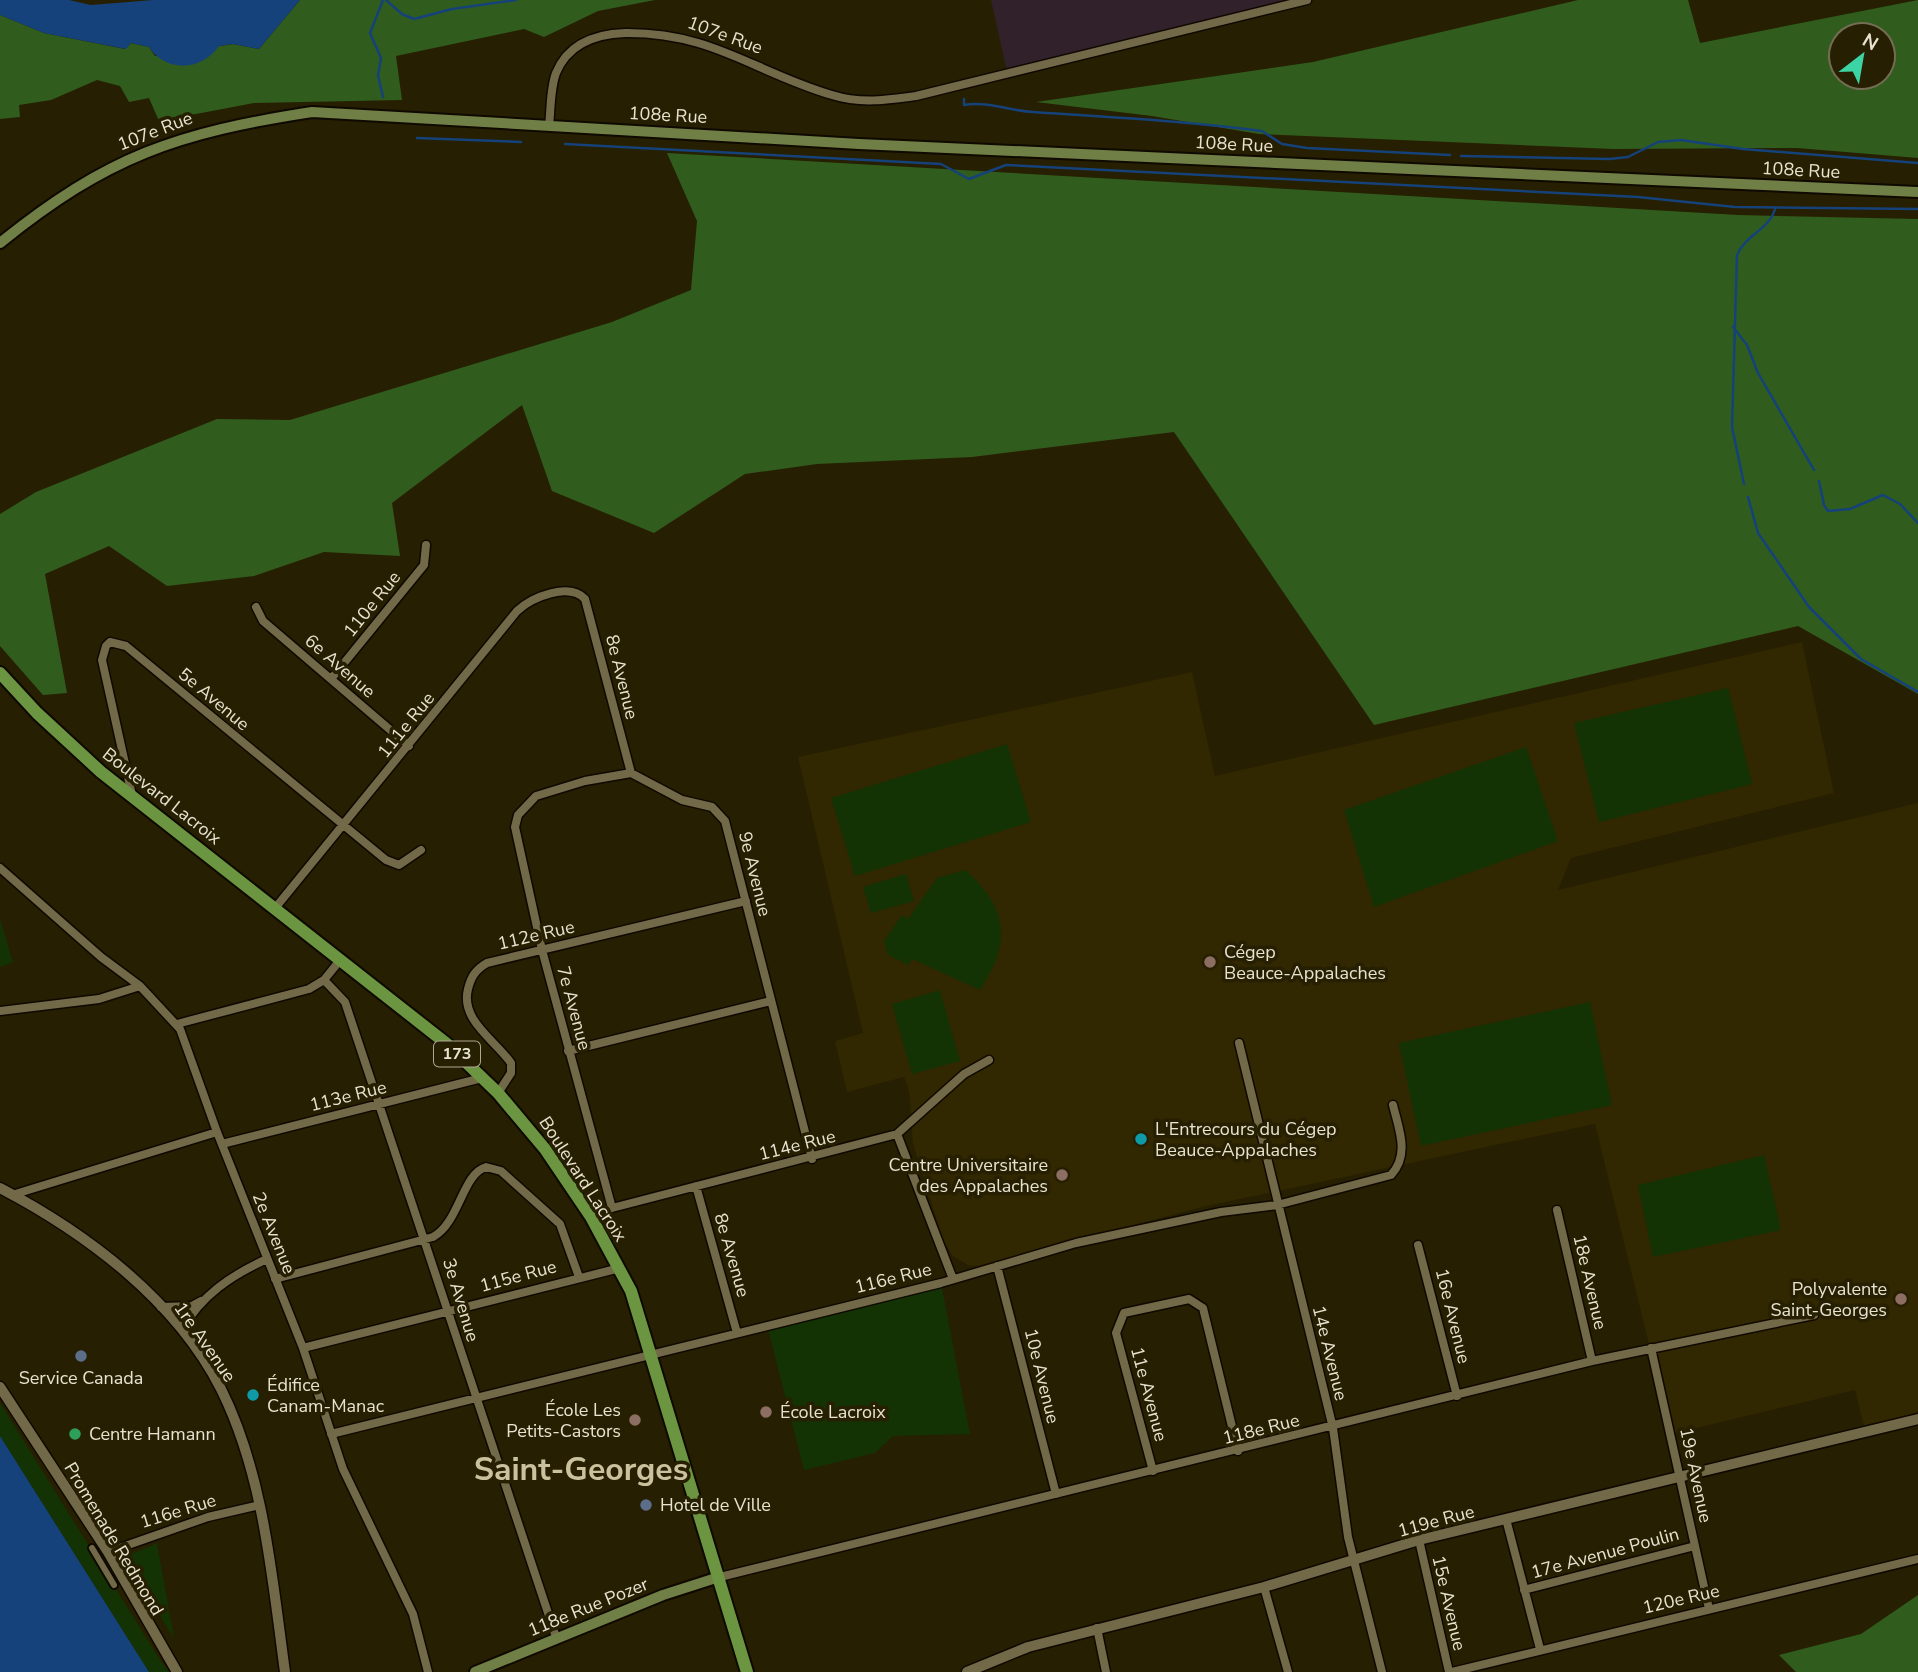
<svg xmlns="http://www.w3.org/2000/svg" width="1918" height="1672" font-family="'Nunito Sans',sans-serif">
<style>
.industrial{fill:#31212b}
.built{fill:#312700}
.green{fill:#143305}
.forest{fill:#305d1d;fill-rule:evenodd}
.water{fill:#15427a}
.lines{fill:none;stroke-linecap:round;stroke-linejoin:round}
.stream{stroke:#15427a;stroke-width:2.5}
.pedestrian-casing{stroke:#0f0900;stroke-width:10}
.minor-casing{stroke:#0f0900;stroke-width:11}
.tertiary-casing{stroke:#0f0900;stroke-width:13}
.secondary-casing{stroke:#0f0900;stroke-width:14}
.primary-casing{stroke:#0f0900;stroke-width:16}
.pedestrian{stroke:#726949;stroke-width:6}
.minor{stroke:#726949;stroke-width:8}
.tertiary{stroke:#726949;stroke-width:10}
.secondary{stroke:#6f7f45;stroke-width:10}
.primary{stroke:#6c9541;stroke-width:12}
.education-dot{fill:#8d6e63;stroke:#271f01;stroke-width:2.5}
.culture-dot{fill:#0f9aa8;stroke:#271f01;stroke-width:2.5}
.service-dot{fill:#5c6f8a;stroke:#271f01;stroke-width:2.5}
.leisure-dot{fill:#2e9e5b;stroke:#271f01;stroke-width:2.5}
.labels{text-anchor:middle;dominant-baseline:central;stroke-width:7;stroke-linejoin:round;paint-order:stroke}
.shield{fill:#271f01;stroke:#aea893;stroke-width:2}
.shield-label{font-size:16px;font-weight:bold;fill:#e8e3d1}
.street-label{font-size:18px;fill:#e8e3d1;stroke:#271f01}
.poi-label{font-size:18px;fill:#e8e3d1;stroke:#271f01;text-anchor:start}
.town-label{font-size:32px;font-weight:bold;fill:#cac19e;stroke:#271f01}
</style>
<rect width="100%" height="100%" fill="#271f01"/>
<path class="industrial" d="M991,0H1292L1007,72Z"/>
<path class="built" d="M1802,642L1834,793L1571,858L1558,890L1918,803V1418L1865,1430L1855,1390L1671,1434L1595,1124L1202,1207L978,1266L968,1265L953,1256L943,1240L913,1144L909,1091L904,1077L847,1092L835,1041L863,1033L798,757L1192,672L1215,776Z"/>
<path class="green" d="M1728,688L1752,784L1599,822L1574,723Z
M1007,744L1031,822L855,876L831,798Z
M1526,747L1558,841L1374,907L1344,810Z
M966,870C1008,910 1012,940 980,990L912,959L909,965L888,955L884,941L902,915L908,919L937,878Z
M906,874L914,901L871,913L863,887Z
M0,919L13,962L0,967Z
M940,990L960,1061L912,1074L892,1004Z
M1590,1002L1612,1105L1421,1146L1399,1043Z
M1764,1155L1781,1230L1653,1257L1638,1185Z
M941,1283L970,1434L893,1436L875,1453L804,1470L767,1325Z
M0,1403L160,1660L169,1672H149L0,1436Z
M157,1543L174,1639L125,1557Z"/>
<path class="forest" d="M300,0H655L598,11L544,37L524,29L396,56L402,100L254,103L159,121L149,98L129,102L120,86L97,80L51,100L19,105L20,117L0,119V15L44,33L125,49L131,43L149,47L155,56L233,44L259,49Z
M1578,0H1688L1700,43L1918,0V158L1797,148L1613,149L1259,134L1152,116L1036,102L1313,62ZM1841,35H1883V77H1841Z
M667,153L1738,215L1918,219V694L1798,626L1374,725L1174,432L972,457L817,464L745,474L654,533L552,491L522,405L392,503L400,556L324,552L254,576L167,586L109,546L45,574L67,693L43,695L0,646V514L36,492L217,419L290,420L612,322L691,290L697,221Z
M1918,1595V1672H1796L1779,1655L1861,1634Z"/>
<path class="water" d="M0,0H69L91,5L153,0H300L259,49L233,44L219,46C202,71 166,73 149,47L131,43L126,49L44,33L0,15Z
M0,1436L149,1672H0Z"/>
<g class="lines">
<path class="stream" d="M386,0L402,14L414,19L452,9L516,0
M383,97L378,75L381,58L370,33L383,0
M964,99V105C988,101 1010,111 1033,112C1109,117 1186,121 1262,131L1282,144L1307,148L1450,155
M417,138L521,142
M565,144L941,164L969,179L1006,165L1638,197L1735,207L1918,209
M1461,156L1609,159L1628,157L1658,142L1681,140L1743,149L1918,163
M1733,327L1747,345L1758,373L1814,470
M1819,481L1824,505L1828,511L1850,509L1883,495L1900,504L1918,523
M1744,484L1732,427L1737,255C1745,235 1769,230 1775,209
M1748,497L1758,533L1809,607L1861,659L1918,692"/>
<defs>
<path id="pedestrian" d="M92,1548L114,1585"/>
<path id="minor" d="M549,126C551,109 550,89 556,73C568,44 595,34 625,33C712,32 754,72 832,95C860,104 888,100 916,96L1307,0
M256,607L263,621L409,746
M331,679L424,565L426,545
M132,795L102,660L106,646L110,642L126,646L386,860L399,865L421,850
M0,868L101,957L140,986L180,1029L217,1132L303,1348L343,1469L413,1614L428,1672
M276,907L517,611C532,597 569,582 585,599L631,773
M324,980L345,1002L556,1637
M0,1011L99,999L140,986
M177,1024L309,989L324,980L341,959
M1239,1043L1333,1428L1348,1537L1382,1672
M568,1051L771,1001
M498,1093L511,1073V1063C495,1040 460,1020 468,989C471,977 475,970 487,963L746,901
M897,1134L953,1279
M222,1144L482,1078
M696,1186L737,1333
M12,1195L217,1132
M612,1208L542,950L515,827L518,815L536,796L585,781L631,773L682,800L712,807L725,821L812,1159
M1557,1210L1592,1361
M591,1217L612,1208L897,1134L964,1074L989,1060
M1418,1245L1457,1396
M997,1266L1056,1494
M275,1279L433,1237C460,1222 462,1174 486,1167L501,1171L560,1224L579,1277
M161,1307L192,1306L201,1301
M182,1330C201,1295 232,1275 267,1259
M303,1348L620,1268
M1651,1348L1709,1609
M331,1434L941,1283L1076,1243L1221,1212L1277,1205L1391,1175C1410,1154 1399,1130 1393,1105
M1153,1471L1116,1333L1124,1313L1189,1299L1203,1308L1238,1451
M1506,1519L1540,1649
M1419,1540L1449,1672
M108,1552L208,1517L260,1505
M716,1578L1592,1361L1814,1315
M1264,1587L1288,1672
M1524,1590L1695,1546
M1097,1628L1106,1672
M1452,1672L1918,1559"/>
<path id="tertiary" d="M0,1188C86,1233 176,1300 221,1389C264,1475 272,1578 285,1672
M0,1387L108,1552L177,1672
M967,1672L1028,1647L1264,1587L1419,1540L1918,1419"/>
<path id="secondary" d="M0,243C108,156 176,133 312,112L859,144L1918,192
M475,1672L663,1595L716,1578"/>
<path id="primary" d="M0,673L37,713L101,772L447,1044L498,1093L545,1149L591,1217L631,1291L747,1672"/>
</defs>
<use href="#pedestrian" class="pedestrian-casing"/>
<use href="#minor" class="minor-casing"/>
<use href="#tertiary" class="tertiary-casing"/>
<use href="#secondary" class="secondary-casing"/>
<use href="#primary" class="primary-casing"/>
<use href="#pedestrian" class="pedestrian"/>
<use href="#minor" class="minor"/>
<use href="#tertiary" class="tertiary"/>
<use href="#secondary" class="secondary"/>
<use href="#primary" class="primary"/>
</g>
<g class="education-dot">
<circle cx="1210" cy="962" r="7"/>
<circle cx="1062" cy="1175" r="7"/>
<circle cx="1901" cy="1299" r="7"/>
<circle cx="766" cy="1412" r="7"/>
<circle cx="635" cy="1420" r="7"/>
</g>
<g class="culture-dot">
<circle cx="1141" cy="1139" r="7"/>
<circle cx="253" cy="1395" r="7"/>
</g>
<g class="service-dot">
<circle cx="81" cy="1356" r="7"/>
<circle cx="646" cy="1505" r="7"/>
</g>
<circle class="leisure-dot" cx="75" cy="1434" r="7"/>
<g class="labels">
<rect class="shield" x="434" y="1041.5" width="46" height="25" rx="5"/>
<g class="shield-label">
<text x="457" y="1054">173</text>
</g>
<g class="street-label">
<text transform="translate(725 35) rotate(20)">107e Rue</text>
<text transform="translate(668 115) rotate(3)">108e Rue</text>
<text transform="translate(155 131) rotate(-21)">107e Rue</text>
<text transform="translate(1234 144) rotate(3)">108e Rue</text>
<text transform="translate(1801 170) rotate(3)">108e Rue</text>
<text transform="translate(372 604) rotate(-51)">110e Rue</text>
<text transform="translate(340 666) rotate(41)">6e Avenue</text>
<text transform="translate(622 677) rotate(76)">8e Avenue</text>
<text transform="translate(214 699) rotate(40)">5e Avenue</text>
<text transform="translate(406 725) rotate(-51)">111e Rue</text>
<text transform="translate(162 796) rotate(38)">Boulevard Lacroix</text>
<text transform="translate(755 874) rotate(76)">9e Avenue</text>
<text transform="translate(536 935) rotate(-13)">112e Rue</text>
<text transform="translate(574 1008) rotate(75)">7e Avenue</text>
<text transform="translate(348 1096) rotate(-14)">113e Rue</text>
<text transform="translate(797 1145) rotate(-14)">114e Rue</text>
<text transform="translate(583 1179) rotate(57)">Boulevard Lacroix</text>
<text transform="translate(274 1233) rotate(68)">2e Avenue</text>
<text transform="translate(732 1255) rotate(74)">8e Avenue</text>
<text transform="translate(518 1276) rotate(-15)">115e Rue</text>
<text transform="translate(893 1278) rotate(-14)">116e Rue</text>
<text transform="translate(1590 1282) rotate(77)">18e Avenue</text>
<text transform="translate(461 1300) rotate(73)">3e Avenue</text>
<text transform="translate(1453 1316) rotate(76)">16e Avenue</text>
<text transform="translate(205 1342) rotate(55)">1re Avenue</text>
<text transform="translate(1330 1353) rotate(76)">14e Avenue</text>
<text transform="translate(1042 1376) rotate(76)">10e Avenue</text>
<text transform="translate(1149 1394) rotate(75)">11e Avenue</text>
<text transform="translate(1261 1429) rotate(-14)">118e Rue</text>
<text transform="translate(1696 1475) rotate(78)">19e Avenue</text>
<text transform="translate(178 1511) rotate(-17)">116e Rue</text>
<text transform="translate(1436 1521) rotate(-15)">119e Rue</text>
<text transform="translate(114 1539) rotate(59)">Promenade Redmond</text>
<text transform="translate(1605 1553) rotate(-15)">17e Avenue Poulin</text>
<text transform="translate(1681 1599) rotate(-13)">120e Rue</text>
<text transform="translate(1449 1603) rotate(77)">15e Avenue</text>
<text transform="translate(588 1607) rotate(-22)">118e Rue Pozer</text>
</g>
<g class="poi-label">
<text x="1224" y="952">Cégep<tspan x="1224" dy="21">Beauce-Appalaches</tspan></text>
<text x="1155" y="1129">L'Entrecours du Cégep<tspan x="1155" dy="21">Beauce-Appalaches</tspan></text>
<text x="1048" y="1165" text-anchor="end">Centre Universitaire<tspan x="1048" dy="21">des Appalaches</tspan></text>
<text x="1887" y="1289" text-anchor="end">Polyvalente<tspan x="1887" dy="21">Saint-Georges</tspan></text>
<text x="81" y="1378" text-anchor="middle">Service Canada</text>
<text x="267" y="1385">Édifice<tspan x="267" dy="21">Canam-Manac</tspan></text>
<text x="621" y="1410" text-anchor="end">École Les<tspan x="621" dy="21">Petits-Castors</tspan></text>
<text x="780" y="1412">École Lacroix</text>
<text x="89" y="1434">Centre Hamann</text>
<text x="660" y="1505">Hotel de Ville</text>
</g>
<g class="town-label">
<text x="581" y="1469">Saint-Georges</text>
</g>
</g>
<g transform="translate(1862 56) rotate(31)"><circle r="33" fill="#271f01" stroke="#746d54" stroke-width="2"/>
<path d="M0-5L12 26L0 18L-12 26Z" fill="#3cd4a4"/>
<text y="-10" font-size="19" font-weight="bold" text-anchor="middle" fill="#e8e3d1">N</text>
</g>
</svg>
